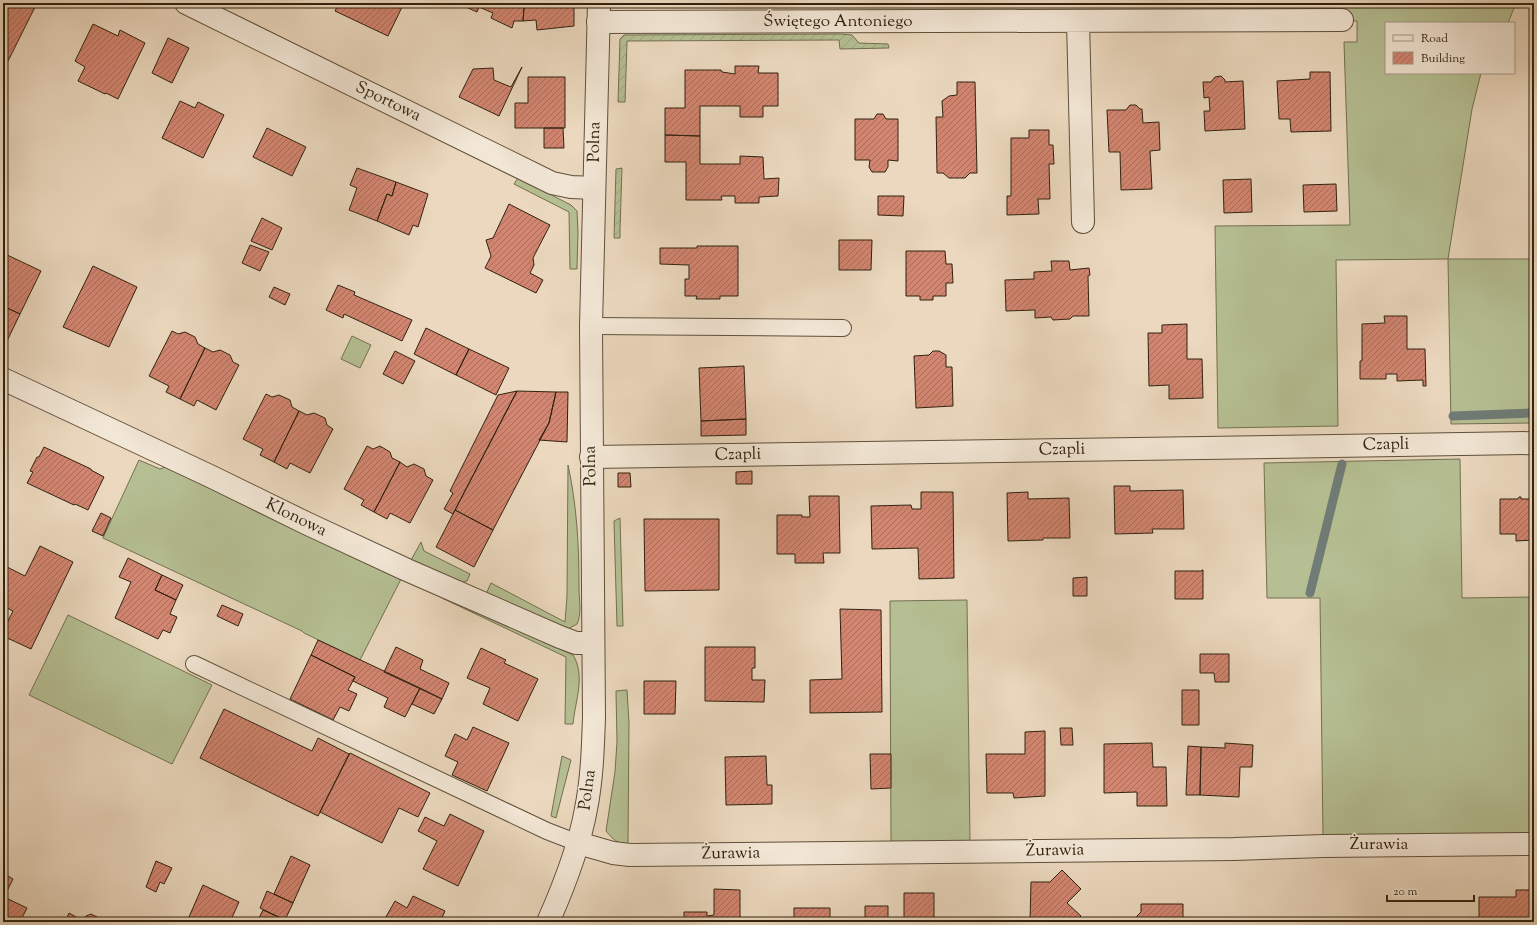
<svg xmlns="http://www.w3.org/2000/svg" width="1537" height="925" font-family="'Sorts Mill Goudy',serif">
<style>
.grass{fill:#b5bf93;stroke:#727051}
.garden{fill:url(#garden-furrows);stroke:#727051}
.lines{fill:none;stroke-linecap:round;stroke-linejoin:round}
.stream{stroke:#707c76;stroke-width:9}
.building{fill:url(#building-hatch);stroke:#30220f}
.service-casing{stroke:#5f503b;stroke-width:18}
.minor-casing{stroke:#5f503b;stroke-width:24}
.tertiary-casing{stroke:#5f503b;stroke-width:24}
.service{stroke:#f2e6d5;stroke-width:16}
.minor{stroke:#f2e6d5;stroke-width:22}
.tertiary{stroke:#f2e6d5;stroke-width:22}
.labels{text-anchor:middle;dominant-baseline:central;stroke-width:3.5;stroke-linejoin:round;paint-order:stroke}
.street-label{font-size:17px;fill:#30220f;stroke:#f2e6d5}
</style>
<defs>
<pattern id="garden-furrows" width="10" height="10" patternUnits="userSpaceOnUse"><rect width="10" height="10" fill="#b5bf93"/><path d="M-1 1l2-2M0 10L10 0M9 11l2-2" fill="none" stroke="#9ca47e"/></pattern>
<pattern id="building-hatch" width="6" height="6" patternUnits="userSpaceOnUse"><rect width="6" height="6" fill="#d28570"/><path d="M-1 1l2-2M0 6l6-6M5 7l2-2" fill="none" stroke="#ab6c5a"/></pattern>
</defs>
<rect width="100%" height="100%" fill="#ebd8be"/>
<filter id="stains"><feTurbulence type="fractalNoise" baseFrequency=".005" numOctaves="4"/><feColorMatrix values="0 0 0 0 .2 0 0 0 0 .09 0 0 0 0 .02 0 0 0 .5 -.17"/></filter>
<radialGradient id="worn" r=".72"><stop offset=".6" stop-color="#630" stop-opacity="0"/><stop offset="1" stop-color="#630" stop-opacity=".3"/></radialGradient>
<path class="grass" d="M639,3H854V5L642,4Z
M1343,3H1516L1508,23H1386V73H1481L1472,109L1448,259H1534V423L1451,424L1448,259L1336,260L1338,426L1218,428L1215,226L1350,225L1344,42H1357V21L1343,20Z
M518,178L571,205L577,211L578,232L577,269H570L569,212L514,184Z
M352,336L371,345L360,368L341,359Z
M1460,459L1462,598L1534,597V836H1323L1320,598H1267L1264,463Z
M139,460L160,469L165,467L401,579L360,660L304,633L302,631L103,538Z
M568,465C577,506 579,546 579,588C579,599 582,614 577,624L568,629L486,594L491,583L565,622L567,596Z
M620,518L623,626H617L614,521Z
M421,542L424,551L470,574L467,581L460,583L410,562Z
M444,596L573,655C586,676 575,701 573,724H565L566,657L442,598Z
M967,600L970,842H891L890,601Z
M68,615L212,685L172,764L29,695Z
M627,690L629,723L628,844C617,844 613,839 606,831L615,772L617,742L616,691Z
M562,756L571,760L556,818L551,816Z"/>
<path class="garden" d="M841,34L852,35L859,43L888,44L889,48L840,49L839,40L627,41L625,102H618L620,39L624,35Z
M622,168L620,230V238H614L616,169Z"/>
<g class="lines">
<path class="stream" d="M1453,416L1534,413
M1310,593L1342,464"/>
</g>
<path class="building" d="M7,3H26L35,7L3,71V11Z
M339,3H399L403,5L388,36L335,11Z
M457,3H526L524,8L523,21H514L512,28L491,18L493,13L479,7L477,12Z
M526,3H574V26L537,30L536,20L523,21L524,8Z
M93,24L118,36L120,30L145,43L118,99L106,93L105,94L78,81L85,67L75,61Z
M168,38L189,48L172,83L152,73Z
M735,66H759L758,73H778V106H763V117H740V106H700V136L665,135V108H685V70H721L722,72L735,74Z
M522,67L499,116L459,97L473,69L493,68L494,80L511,87Z
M1310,72H1330L1331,131L1291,132L1290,119H1279L1277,81L1310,79Z
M1221,76L1225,80V82L1243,81L1245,129L1205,131L1204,111H1210L1209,97L1204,98L1203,82H1211L1215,77Z
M528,77H565V128H515V103H528Z
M957,82H975L977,173H970L965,178H949L943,173H937L936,117H943L942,101L949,96L957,95Z
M180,101L195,108L198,102L224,115L203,158L162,138Z
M1130,105H1136L1140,109H1142L1143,123L1159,122L1160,150L1150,151L1152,189L1121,190L1120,152H1109L1107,110H1126Z
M877,114H883L886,119H898V161L888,160V167L885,172H872L869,167L870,160H855V119H874Z
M267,128L306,147L292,176L253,157Z
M544,128H563L564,148H544Z
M1029,130H1049V145H1053L1054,164H1049L1050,199H1038L1039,214L1007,215V196H1011V138H1029Z
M665,135L700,136V164H740V156L763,157L764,179L779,178L778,196L759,197V203H735V196H721L722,200H686V162H665Z
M357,168L396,182L392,196L387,194L377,221L349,210L357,188L350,185Z
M1251,179L1252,212L1224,213L1223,180Z
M396,182L428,194L418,227L413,225L409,235L377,221L387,194L392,196Z
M1336,184L1337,211L1304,212L1303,185Z
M878,196H904L903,216L878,215Z
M509,204L550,225L533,258L534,265L530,273L543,280L536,293L485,268L491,256L486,240L493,238Z
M262,218L282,228L272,250L251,241Z
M839,240H872L871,270H839Z
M250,245L269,252L260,271L242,263Z
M697,246H738V296H720V299H696L697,296H685V279H689V265L660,264V248H697Z
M906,251H945L946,264H952L953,283H946V296H933V300H920V296H906Z
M3,253L41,271L20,314L3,306Z
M1051,261H1069L1070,270L1089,268L1090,275L1088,276L1089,316H1073L1070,319L1053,320L1051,317L1035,318V310L1006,311L1005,280L1034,279V272L1052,271Z
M93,266L137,287L109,347L63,327Z
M338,285L355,292L354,295L412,320L402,341L344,314L343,318L326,310Z
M274,287L290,294L285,305L269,297Z
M3,306L20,314L7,341L3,340Z
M1384,316H1407V349H1425L1426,386H1423V380L1397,381V374H1386V379H1360V361H1362V324L1385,323Z
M1187,324V359H1202L1203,398L1169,399V385L1149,386L1148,333H1162V325Z
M426,328L469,349L456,375L414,354Z
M172,331L178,334L185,332L195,337L198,344L205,348L180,399L166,392L169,386L149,376Z
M205,348L213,352L220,350L230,355L233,362L239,365L216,410L197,400L194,406L180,399Z
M469,349L509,368L496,395L456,375Z
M395,351L415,361L403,384L383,374Z
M933,351H939L946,355V367H952L953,406L916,408L914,356L929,355Z
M744,366L746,419L701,421L699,368Z
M517,391L556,392L549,423L493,530L455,510Z
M517,391L453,514L444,509L453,493L450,491L498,395Z
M556,392H568L567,442L539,440L549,423Z
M266,394L272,397L279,395L290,400L292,407L299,411L274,462L260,455L263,449L243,439Z
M299,411L307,415L314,413L325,418L327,425L333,429L310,473L290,463L287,469L274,462Z
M746,419V435L701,436V421Z
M367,446L373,449L380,446L390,452L392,458L400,462L374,512L361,505L364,500L344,489Z
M44,447L91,469V470L104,477L88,510L75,504L74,505L27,483L33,472L30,471L37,457H39Z
M400,462L407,467L414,464L424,469L426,476L433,480L410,523L390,513L387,519L374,512Z
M752,471V484H736V472Z
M618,473H630L631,487H618Z
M1532,484H1534V540L1516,541V534H1500V499H1518L1519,497H1521V499H1530V497H1532Z
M1114,486H1130V491L1183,490L1184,529H1152L1153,533L1115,534Z
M921,492H953L954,578L919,579L918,548L872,549L871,506L911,505L912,509H921Z
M1028,492V499L1069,498L1070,538H1043V540L1008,541L1007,493Z
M809,496H839L840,553H823L824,563H795V554H777V515H802V517H810Z
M455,510L493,530L474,567L436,547Z
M101,513L111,518L103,536L92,531Z
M644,519H719V590L645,591Z
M40,546L73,562L31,649L3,636V631L13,611L3,606V565L25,576Z
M128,558L162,575L155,590L176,600L170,614L177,617L170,633L163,630L158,639L115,618L131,582L119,577Z
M1202,570H1203V599H1175V571H1202Z
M162,575L183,585L176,600L155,590Z
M1087,577V596H1073V578Z
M222,605L243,614L238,626L217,616Z
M840,609L881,610L882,712L810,713V680L842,679Z
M318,640L420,688L405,717L384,707L388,698L353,681L355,677L311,655Z
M396,647L423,660L420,669L449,683L442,699L384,672Z
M705,647H755V668H752V680H765L764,702L705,701Z
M481,648L506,660L504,663L538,679L518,721L483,704L490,688L467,678Z
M1200,654H1229V682H1215L1214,673H1200Z
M311,655L355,677L348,690L357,694L349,711L340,707L333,720L290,699Z
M644,681H676L675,714H644Z
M420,688L442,699L434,714L412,704Z
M1182,690H1199V725H1182Z
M224,709L312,751L318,738L349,754L318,816L200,758Z
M473,727L509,743L487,791L452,775L458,762L445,756L455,734L467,740Z
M1060,728H1072L1073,745H1061Z
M1045,731V796L1014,798L1013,793H987L986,754H1025V732Z
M1152,743L1153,767H1166L1167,806H1137V792L1104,793V744Z
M1225,743L1253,745L1252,767H1240L1239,797L1200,795L1201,747L1225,748Z
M1188,746L1201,747L1200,795H1186Z
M350,753L430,793L418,817L399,808L382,843L320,812Z
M870,754H891V788L871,789Z
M766,756L767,785H772V804L726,805L725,757Z
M450,814L484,831L458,886L423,869L437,841L418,831L425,817L444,826Z
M291,856L310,865L293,903L274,894Z
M156,861L172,868L164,884L160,882L156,892L146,887Z
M1062,870L1081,889L1067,903L1081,916L1075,922H1030L1031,882H1050Z
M3,873L13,879L4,897L27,908L20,922H3Z
M203,885L239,902L230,922H199L189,917Z
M714,889L740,890V918H736V922H684V912H707V916L714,915Z
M1516,890H1534V922H1479V897H1516Z
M267,891L293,903L285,920L260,908Z
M904,893H934V922H904Z
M413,896L445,911L440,922H383L395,901L407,908Z
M1141,904H1183V922H1137V916L1141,912Z
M865,906H888V922H865Z
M794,908H830V922H794Z
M263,910L285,920L284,922H257Z
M69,913L83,921L86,916L91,914L101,919L103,922H65Z"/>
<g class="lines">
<defs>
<path id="service" d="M591,326L843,328
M194,664L547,831L578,843"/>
<path id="minor" d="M186,3L552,183L571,187L594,188
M1078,21L1083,222
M598,22L1342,20
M3,379L210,476L308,524L407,570L560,637L576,643H593
M591,457L1534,443
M578,843L613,853L630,855L1234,849L1324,846L1534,844"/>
<path id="tertiary" d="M548,922C564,886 579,848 586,809C592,779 593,748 594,717L591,326L599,3"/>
</defs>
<use href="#service" class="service-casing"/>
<use href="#minor" class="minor-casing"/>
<use href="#tertiary" class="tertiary-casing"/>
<use href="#service" class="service"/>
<use href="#minor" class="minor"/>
<use href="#tertiary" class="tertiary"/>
</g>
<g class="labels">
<g class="street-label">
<text x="838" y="22">Świętego Antoniego</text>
<text transform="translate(388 102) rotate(26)">Sportowa</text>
<text transform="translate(595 142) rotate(-89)">Polna</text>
<text transform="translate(1386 445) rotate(-1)">Czapli</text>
<text transform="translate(1062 450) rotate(-1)">Czapli</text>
<text transform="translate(738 455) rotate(-1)">Czapli</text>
<text transform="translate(591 466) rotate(-91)">Polna</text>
<text transform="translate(296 518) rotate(26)">Klonowa</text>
<text transform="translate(588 790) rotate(-82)">Polna</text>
<text x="1379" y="845">Żurawia</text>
<text transform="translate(1055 851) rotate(-1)">Żurawia</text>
<text transform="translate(731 854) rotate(-1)">Żurawia</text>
</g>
</g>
<rect width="1537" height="925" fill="none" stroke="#ebd8be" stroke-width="16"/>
<rect x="4" y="4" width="1529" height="917" fill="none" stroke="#30220f" stroke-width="2"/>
<rect x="8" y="8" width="1521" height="909" fill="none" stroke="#30220f"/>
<rect x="1385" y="22" width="130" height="52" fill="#f2e6d5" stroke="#a49886"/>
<rect x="1393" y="35" width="20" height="6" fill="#f2e6d5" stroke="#a49886"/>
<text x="1421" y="42" font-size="12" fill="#30220f">Road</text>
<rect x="1393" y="52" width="20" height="12" fill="url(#building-hatch)" stroke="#a49886"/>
<text x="1421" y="62" font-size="12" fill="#30220f">Building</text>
<path d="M1387 895v6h87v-6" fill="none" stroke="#30220f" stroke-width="2"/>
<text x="1393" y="895" font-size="12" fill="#30220f" stroke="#f2e6d5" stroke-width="3" paint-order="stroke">20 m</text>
<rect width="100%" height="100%" filter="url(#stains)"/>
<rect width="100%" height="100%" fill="url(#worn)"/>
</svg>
